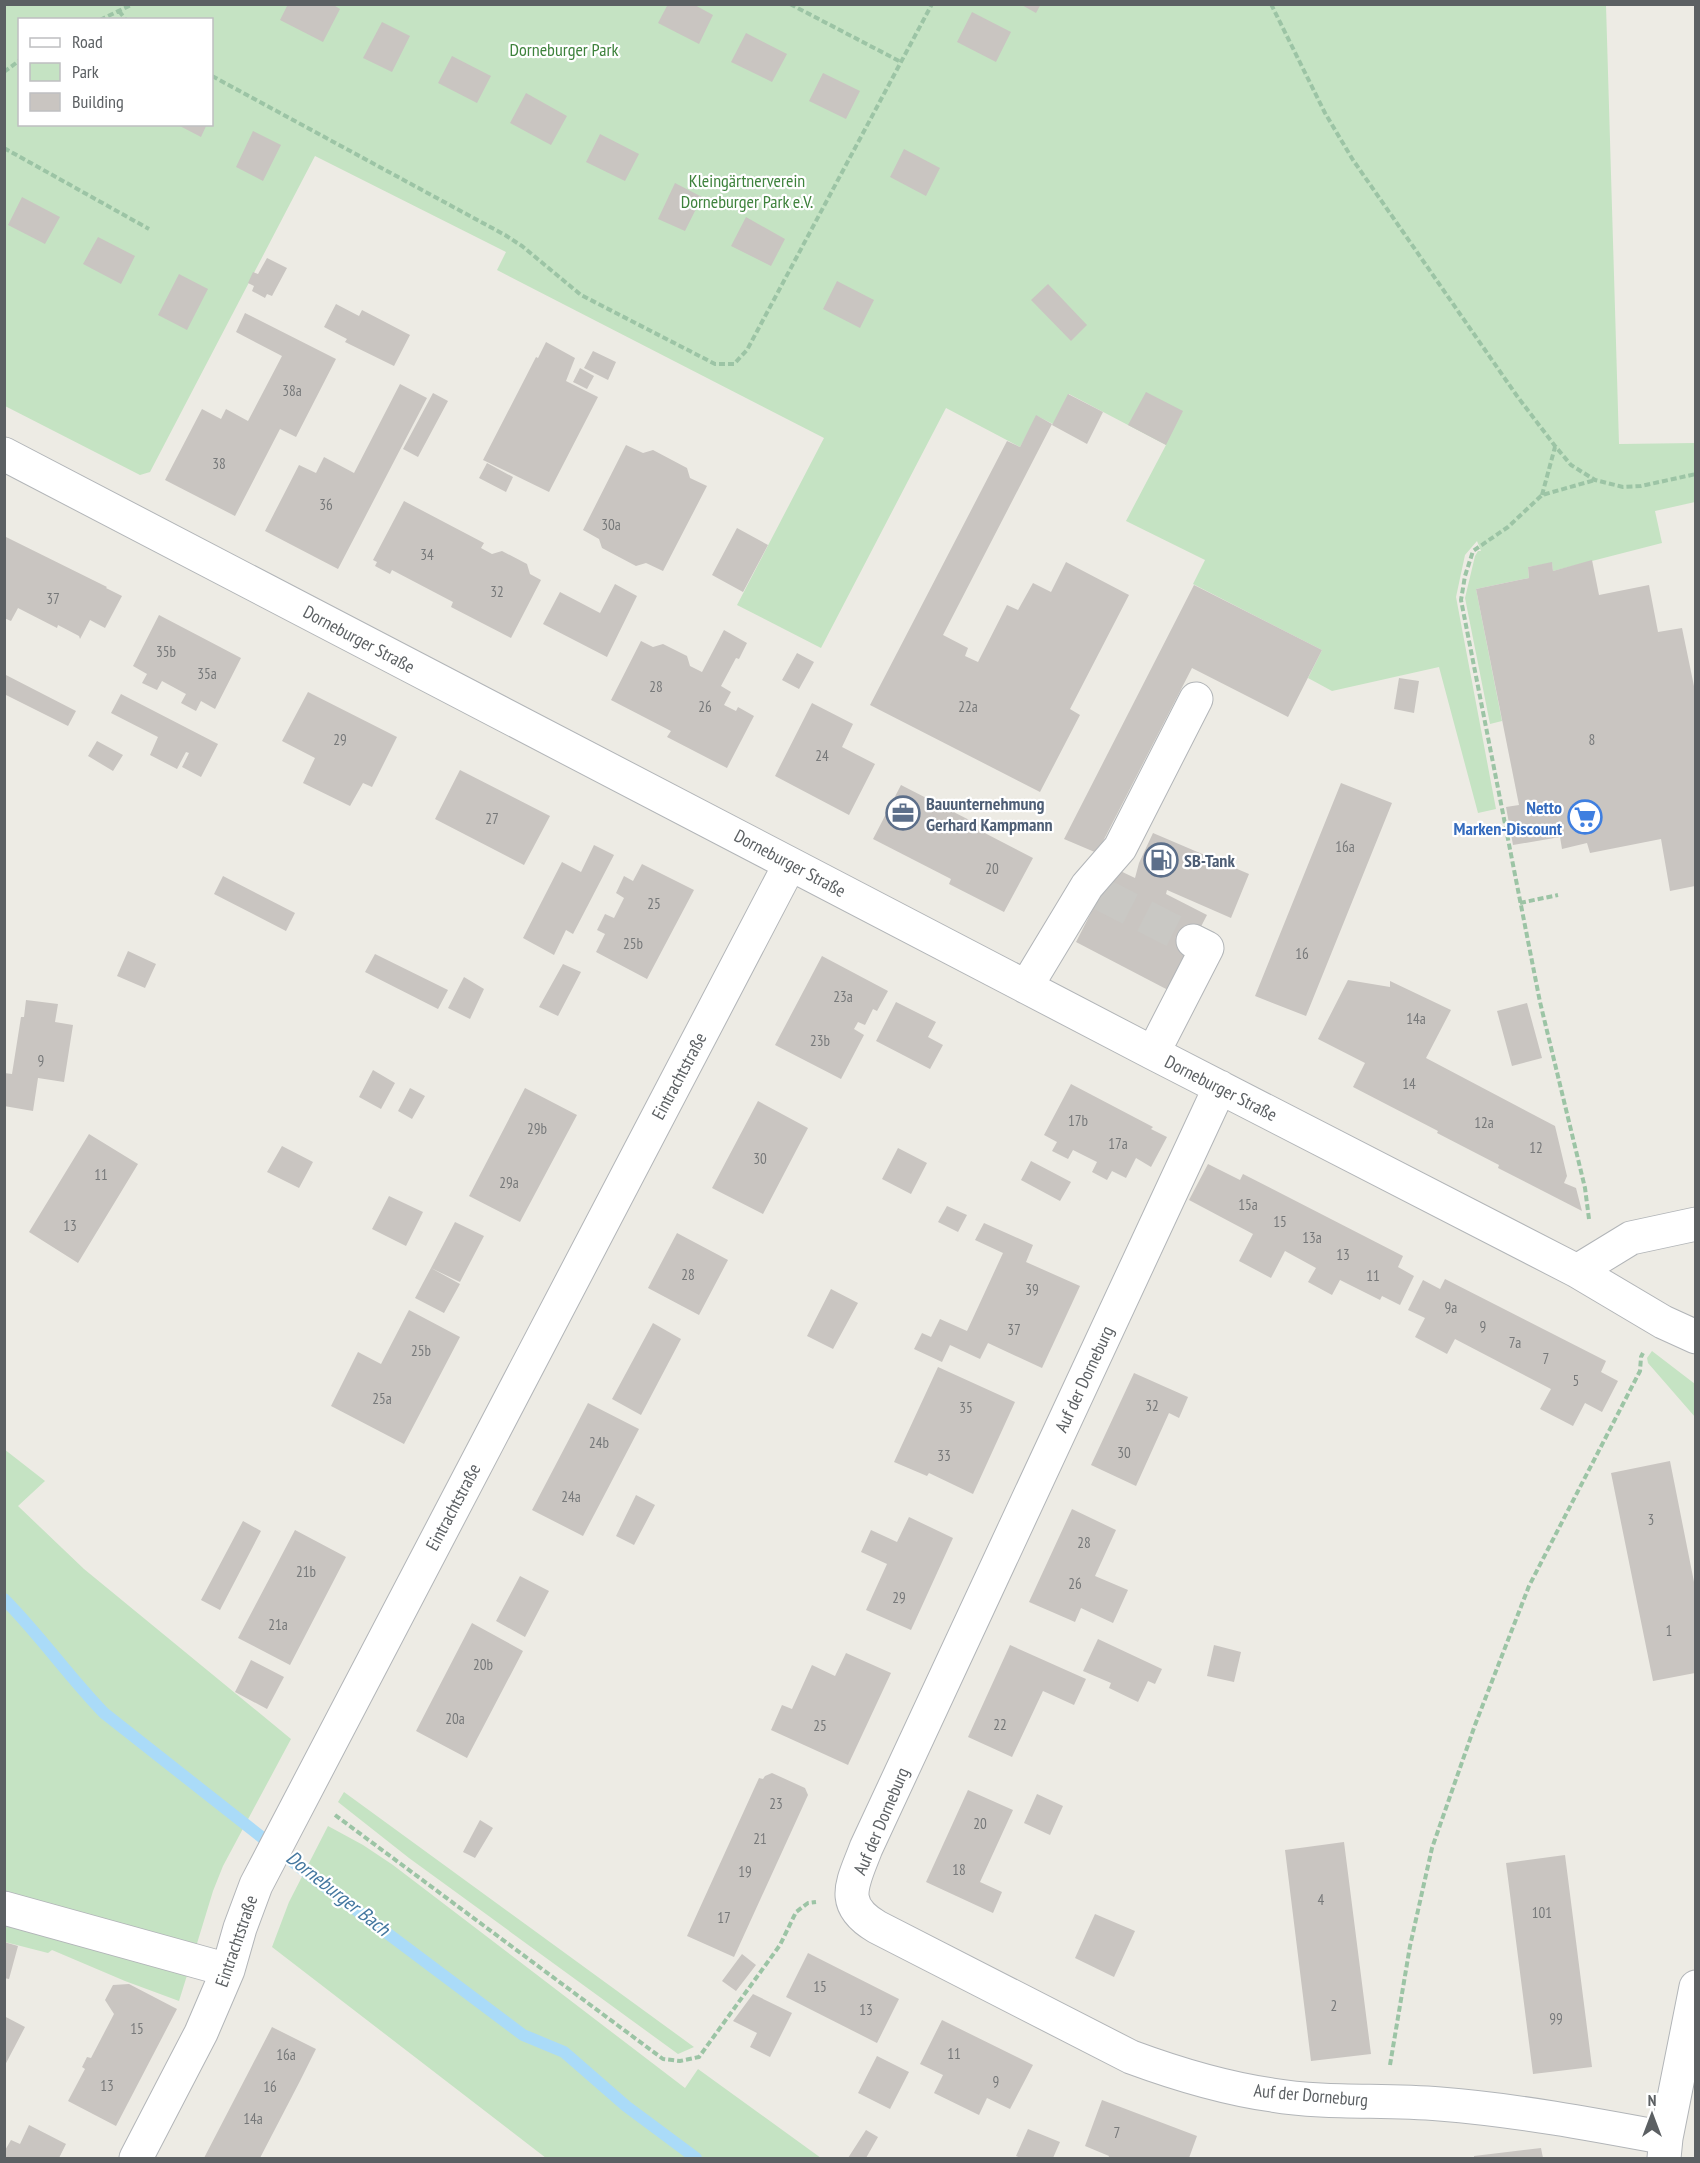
<svg xmlns="http://www.w3.org/2000/svg" width="1700" height="2163" font-family="'PT Sans Narrow',sans-serif">
<style>
.green{fill:#c5e3c3;fill-rule:evenodd}
.lines{fill:none;stroke-linecap:round;stroke-linejoin:round}
.stream{stroke:#aadbf8;stroke-width:12}
.building{fill:#c9c5c1}
.minor-tunnel{stroke:#c9c8c4;stroke-width:33;stroke-dasharray:33 16;stroke-linecap:butt}
.minor-casing{stroke:#b2b5b8;stroke-width:35}
.path{stroke:#9cc4a5;stroke-width:4;stroke-dasharray:6 3;stroke-linecap:butt}
.minor{stroke:#fff;stroke-width:33}
.labels{text-anchor:middle;dominant-baseline:central;stroke-width:4.5;stroke-linejoin:round;paint-order:stroke}
.number-label{font-size:15px;fill:#77797a}
.park-label{font-size:18px;fill:#3e823c;stroke:#fff}
.street-label{font-size:18px;fill:#5c6063;stroke:#fff}
.service-label{font-size:18px;font-weight:bold;fill:#4e5e75;stroke:#fff;text-anchor:start}
.shop-label{font-size:18px;font-weight:bold;fill:#366cbe;stroke:#fff;text-anchor:end}
.water-label{font-size:20px;font-style:italic;fill:#4578a0;stroke:#fff}
</style>
<rect width="100%" height="100%" fill="#edebe4"/>
<path class="green" d="M4,5H1606L1619,444L1695,443V502L1655,511L1662,543L1553,571L1552,563L1528,567L1529,578L1476,589L1502,721L1490,724L1465,598L1475,556L1478,551H1481L1477,541L1465,555L1456,597L1496,809L1478,813L1439,667L1332,691L1308,678L1322,650L1193,584L1205,560L1126,521L1166,445L1069,394L1053,424L1037,416L1020,447L946,408L821,648L737,605L824,438L497,270L506,252L315,156L150,472L140,475L5,406ZM20,20H212V124H20Z
M1652,1351L1695,1384V1417L1648,1363L1647,1358Z
M4,1449L45,1481L18,1506L84,1569L291,1739L223,1866L213,1891L195,1950L5,1896Z
M344,1792L694,2047L678,2054L409,1858L338,1802Z
M328,1826L363,1845L393,1865L685,2088L698,2069L821,2158H546L272,1947L289,1902Z
M4,1919L189,1969L179,2001L125,1981L52,1950L48,1953L5,1942Z"/>
<g class="lines">
<path class="stream" d="M4,1599C40,1635 68,1676 104,1713L311,1876L523,2035L564,2052L626,2106L696,2158"/>
</g>
<path class="building" d="M288,4H332L340,9L323,42L280,20Z
M668,4H693L713,15L699,44L658,23Z
M1020,4H1041L1036,13Z
M972,12L1011,32L996,62L957,42Z
M382,22L410,36L392,72L363,58Z
M746,33L787,54L772,82L731,62Z
M452,56L491,76L477,103L438,83Z
M823,73L860,91L846,119L809,101Z
M526,93L567,116L551,145L510,123Z
M176,124H207L201,137Z
M253,131L281,145L263,181L236,167Z
M600,134L639,154L625,181L586,162Z
M904,149L940,168L926,196L890,177Z
M675,183L702,197L685,231L658,219Z
M22,197L60,217L45,244L8,225Z
M746,217L785,239L771,266L731,246Z
M98,237L135,256L121,284L83,264Z
M267,258L287,268L272,296L267,294L265,298L252,291L254,286L248,283L253,272L258,274Z
M179,274L208,289L187,330L158,315Z
M837,281L874,300L860,328L823,309Z
M1048,284L1087,325L1071,341L1031,300Z
M336,304L359,316L362,310L410,335L394,366L345,342L347,339L324,327Z
M245,313L336,359L296,437L280,429L235,516L165,480L202,409L221,419L226,409L248,421L282,356L236,332Z
M546,342L575,358L566,381L598,397L549,492L483,460L536,357L538,358Z
M593,351L616,362L608,380L584,368Z
M580,368L594,376L587,389L573,382Z
M400,384L427,398L338,569L265,531L299,465L316,473L324,457L354,473Z
M1146,392L1183,411L1166,445L1128,425Z
M433,393L448,401L418,457L403,449Z
M1068,394L1103,412L1087,444L1052,425Z
M1036,415L1052,424L943,635L968,648L965,656L978,662L1007,605L1018,610L1033,583L1051,592L1066,562L1129,595L1070,709L1080,715L1040,792L870,705L1007,441L1020,447Z
M626,445L643,453L653,450L687,468L690,478L707,486L663,571L646,563L636,566L602,548L599,539L583,530Z
M487,463L513,477L506,492L479,478Z
M404,501L484,543L481,548L492,554L502,551L527,564L530,574L541,580L511,638L451,607L453,602L392,570L390,574L375,566L377,562L373,560Z
M737,528L768,545L743,592L712,575Z
M4,536L107,587L106,588L122,596L105,628L90,620L80,639L79,636L58,625L57,628L18,608L11,621L4,618Z
M1592,560L1599,595L1649,585L1658,632L1682,628L1695,691V886L1670,891L1661,839L1590,853L1587,843L1562,849L1560,837L1513,845L1506,807L1519,805L1476,589L1529,578L1528,567L1552,562L1553,571Z
M615,584L637,596L607,657L543,624L560,592L600,613Z
M1194,585L1322,650L1288,717L1192,668L1097,853L1064,839Z
M159,615L241,658L215,709L201,701L196,711L181,703L186,694L162,681L157,690L142,683L147,674L133,666Z
M724,630L747,643L739,659L736,658L721,686L731,692L724,705L736,711L738,707L754,716L727,768L667,737L671,731L611,700L641,641L653,647L663,644L687,656L690,666L702,672Z
M797,653L814,662L799,689L782,680Z
M4,674L76,711L68,726L4,694Z
M1399,678L1419,681L1414,713L1394,709Z
M308,692L397,737L372,787L363,783L350,806L303,783L315,758L282,741Z
M121,694L218,744L201,777L182,767L189,753L186,752L177,769L150,755L158,737L111,713Z
M812,703L853,724L842,747L875,764L849,815L775,776Z
M97,741L123,755L113,771L88,756Z
M460,770L550,816L524,865L435,819Z
M1341,783L1392,803L1306,1016L1255,996Z
M901,785L979,825L977,829L1033,858L1004,912L949,884L951,879L873,839Z
M1153,833L1249,874L1231,918L1167,890L1166,894L1207,915L1168,990L1076,942L1114,868L1135,878L1139,863Z
M594,845L614,855L573,934L566,930L554,955L523,938L562,862L581,872Z
M642,864L694,890L647,979L596,952L605,934L597,930L605,914L614,918L624,898L616,893L624,876L633,881Z
M223,876L295,913L286,931L214,894Z
M128,951L156,964L145,988L117,976Z
M375,954L448,990L438,1009L365,972Z
M822,956L888,991L877,1011L873,1009L865,1025L858,1022L854,1029L864,1035L841,1079L775,1045Z
M563,964L581,972L558,1016L539,1007Z
M464,977L484,989L470,1019L448,1008Z
M1348,980L1390,987V981L1451,1010L1426,1058L1555,1126L1567,1176L1564,1183L1576,1188L1582,1211L1498,1168L1499,1165L1437,1133L1438,1131L1353,1087L1365,1063L1318,1039Z
M26,1000L58,1004L55,1022L73,1025L64,1082L38,1078L33,1111L4,1106V1073L12,1074L21,1017H24Z
M896,1002L936,1022L928,1037L943,1045L930,1069L876,1041Z
M1527,1003L1542,1058L1512,1066L1497,1011Z
M373,1070L395,1083L381,1109L359,1097Z
M1071,1084L1153,1127L1151,1129L1167,1137L1151,1167L1136,1158L1126,1178L1112,1171L1107,1180L1092,1172L1097,1162L1073,1150L1068,1159L1052,1151L1057,1142L1044,1135Z
M410,1088L425,1096L412,1119L398,1111Z
M525,1088L577,1115L520,1222L469,1196Z
M758,1101L808,1128L763,1214L712,1188Z
M89,1134L138,1164L78,1263L29,1232Z
M282,1146L313,1162L299,1188L267,1172Z
M898,1148L927,1163L911,1194L882,1179Z
M1031,1161L1071,1182L1060,1201L1021,1180Z
M1208,1164L1240,1180L1243,1174L1403,1256L1398,1267L1414,1276L1400,1305L1382,1296L1380,1300L1340,1280L1332,1295L1308,1282L1316,1268L1285,1251L1271,1278L1239,1261L1253,1234L1189,1200Z
M389,1196L423,1212L406,1246L372,1229Z
M947,1206L967,1215L958,1232L938,1222Z
M455,1222L484,1236L460,1282L431,1268Z
M984,1223L1033,1245L1026,1262L1080,1286L1042,1368L988,1343L980,1359L950,1345L942,1362L914,1349L922,1333L931,1337L940,1319L967,1331L1003,1253L975,1240Z
M677,1233L728,1260L699,1315L648,1288Z
M431,1268L460,1284L444,1313L415,1298Z
M1445,1279L1606,1361L1601,1372L1618,1381L1602,1412L1585,1403L1573,1426L1540,1409L1551,1389L1455,1339L1447,1354L1415,1337L1425,1318L1408,1310L1423,1280L1440,1289Z
M831,1289L858,1303L833,1349L807,1336Z
M409,1310L460,1337L404,1444L331,1406L358,1352L381,1364Z
M653,1323L681,1339L641,1415L612,1399Z
M938,1367L1015,1402L973,1494L929,1473L927,1476L894,1462Z
M1134,1373L1188,1397L1179,1418L1169,1413L1136,1486L1091,1465Z
M588,1403L639,1429L583,1536L532,1510Z
M1670,1461L1695,1587V1673L1653,1681L1611,1473Z
M636,1495L655,1505L634,1545L616,1536Z
M1072,1509L1116,1530L1095,1576L1128,1590L1113,1623L1081,1608L1075,1622L1029,1602Z
M909,1517L953,1538L911,1630L866,1610L887,1564L861,1552L871,1530L897,1542Z
M243,1521L261,1531L220,1610L201,1600Z
M295,1530L346,1557L290,1665L238,1638Z
M520,1576L549,1591L525,1637L496,1621Z
M472,1623L523,1651L467,1758L416,1731Z
M1098,1639L1162,1669L1155,1684L1148,1681L1138,1702L1109,1688L1111,1683L1083,1671Z
M1010,1645L1086,1679L1074,1705L1043,1691L1012,1757L968,1737Z
M1214,1645L1241,1652L1234,1682L1207,1676Z
M846,1653L891,1673L848,1765L771,1730L782,1705L792,1709L812,1665L835,1676Z
M251,1660L284,1677L267,1709L235,1692Z
M772,1773L805,1788L808,1795L734,1957L687,1936L759,1778L763,1779L765,1776Z
M968,1790L1013,1810L980,1882L1002,1892L993,1913L926,1882Z
M1037,1794L1063,1806L1050,1835L1024,1823Z
M480,1820L493,1828L475,1858L463,1852Z
M1344,1842L1371,2054L1311,2061L1285,1850Z
M1565,1855L1592,2067L1533,2074L1506,1863Z
M1095,1914L1135,1931L1114,1977L1075,1958Z
M4,1942L18,1946L9,1979L4,1978Z
M808,1953L899,1999L877,2043L786,1997Z
M742,1954L756,1965L736,1991L722,1981Z
M129,1984L177,2009L116,2126L68,2101L85,2069L82,2067L87,2057L91,2058L114,2014L105,2000L113,1985Z
M753,1994L792,2013L770,2057L750,2047L757,2033L733,2021Z
M4,2016L25,2027L4,2067Z
M942,2020L1033,2065L1010,2109L987,2098L979,2115L934,2093L943,2075L920,2064Z
M272,2027L316,2049L300,2081L260,2158H204Z
M877,2056L909,2072L890,2109L858,2093Z
M1102,2100L1197,2136L1189,2158H1108L1109,2156L1085,2146Z
M29,2125L66,2144L59,2158H4V2152L11,2140L20,2144Z
M1028,2129L1060,2142L1053,2158H1021L1016,2156Z
M866,2130L878,2137L866,2158H848Z
M1541,2148L1543,2158H1474V2156Z"/>
<g class="lines">
<path class="minor-tunnel" d="M1101,894L1193,941"/>
<defs>
<path id="minor" d="M4,454L1153,1053L1577,1271L1663,1322L1696,1337
M1026,987L1087,886L1120,848L1196,699
M1153,1053L1207,948L1193,941
M1220,1087L866,1848C853,1883 838,1904 877,1927L1131,2057C1177,2074 1223,2088 1272,2095C1327,2104 1384,2099 1440,2104C1516,2110 1591,2124 1666,2138
M1577,1271L1631,1238L1696,1224
M4,1908L228,1970
M136,2158L201,2033L228,1970L240,1928L256,1885L790,864
M1664,2158L1666,2138L1696,1987"/>
</defs>
<use href="#minor" class="minor-casing"/>
<path class="path" d="M790,4L901,62
M1271,4L1325,113L1353,160L1517,396L1555,446L1571,465L1595,480L1623,487L1641,486L1696,474
M119,11L126,20
M100,20L133,4
M4,72L20,60
M212,76L505,235L522,246L581,295L715,364H734L747,350L932,4
M4,148L149,229
M1542,495L1555,447
M1520,903L1558,895
M1589,1219L1585,1188L1540,1002L1461,600L1465,576L1473,551L1508,527L1542,495L1595,480
M335,1815L663,2059L680,2061L699,2057L780,1945L796,1912L808,1903L816,1902
M1390,2065L1410,1946L1432,1848L1475,1725L1529,1586L1640,1371L1641,1357L1643,1353"/>
<use href="#minor" class="minor"/>
</g>
<defs>
<symbol id="office-ring" viewBox="-11 -11 22 22"><circle r="9.5" fill="#fff" stroke="#5c6f8a" stroke-width="1.5"/><path d="M-6-3h4V-5.5h4V-3h4V5H-6ZM-1-4.5V-3h2v-1.5ZM-6 0V1H6V0Z" fill="#5c6f8a"/></symbol>
<symbol id="supermarket-ring" viewBox="-11 -11 22 22"><circle r="9.5" fill="#fff" stroke="#3f7fe0" stroke-width="1.5"/><path d="M-6-5.5h2.5l.6 2H6L4.5 2H-2.5L-4.4-4H-6ZM-1.5 3.2a1.3 1.3 0 1 0 .1 0ZM3 3.2a1.3 1.3 0 1 0 .1 0Z" fill="#3f7fe0"/></symbol>
<symbol id="fuel-ring" viewBox="-11 -11 22 22"><circle r="9.5" fill="#fff" stroke="#5c6f8a" stroke-width="1.5"/><path d="M-5.5-6h7V0h2V4h1.3V-2.5L3-4.5l.8-.8L6-3V5H2.5V1h-1V6h-7ZM-4.2-4.7v3.2H.2V-4.7Z" fill="#5c6f8a"/></symbol>
</defs>
<g fill-rule="evenodd">
<use href="#office-ring" x="884" y="794" width="38" height="38"/>
<use href="#supermarket-ring" x="1566" y="798" width="38" height="38"/>
<use href="#fuel-ring" x="1142" y="841" width="38" height="38"/>
</g>
<g class="labels">
<g class="number-label">
<text x="292" y="390">38a</text>
<text x="219" y="463">38</text>
<text x="326" y="504">36</text>
<text x="611" y="524">30a</text>
<text x="427" y="554">34</text>
<text x="497" y="591">32</text>
<text x="53" y="598">37</text>
<text x="166" y="651">35b</text>
<text x="207" y="673">35a</text>
<text x="656" y="686">28</text>
<text x="705" y="706">26</text>
<text x="968" y="706">22a</text>
<text x="340" y="739">29</text>
<text x="1592" y="739">8</text>
<text x="822" y="755">24</text>
<text x="492" y="818">27</text>
<text x="1345" y="846">16a</text>
<text x="992" y="868">20</text>
<text x="654" y="903">25</text>
<text x="633" y="943">25b</text>
<text x="1302" y="953">16</text>
<text x="843" y="996">23a</text>
<text x="1416" y="1018">14a</text>
<text x="820" y="1040">23b</text>
<text x="41" y="1060">9</text>
<text x="1409" y="1083">14</text>
<text x="1078" y="1120">17b</text>
<text x="1484" y="1122">12a</text>
<text x="537" y="1128">29b</text>
<text x="1118" y="1143">17a</text>
<text x="1536" y="1147">12</text>
<text x="760" y="1158">30</text>
<text x="101" y="1174">11</text>
<text x="509" y="1182">29a</text>
<text x="1248" y="1204">15a</text>
<text x="1280" y="1221">15</text>
<text x="70" y="1225">13</text>
<text x="1312" y="1237">13a</text>
<text x="1343" y="1254">13</text>
<text x="688" y="1274">28</text>
<text x="1373" y="1275">11</text>
<text x="1032" y="1289">39</text>
<text x="1451" y="1307">9a</text>
<text x="1483" y="1326">9</text>
<text x="1014" y="1329">37</text>
<text x="1515" y="1342">7a</text>
<text x="421" y="1350">25b</text>
<text x="1546" y="1358">7</text>
<text x="1576" y="1380">5</text>
<text x="382" y="1398">25a</text>
<text x="1152" y="1405">32</text>
<text x="966" y="1407">35</text>
<text x="599" y="1442">24b</text>
<text x="1124" y="1452">30</text>
<text x="944" y="1455">33</text>
<text x="571" y="1496">24a</text>
<text x="1651" y="1519">3</text>
<text x="1084" y="1542">28</text>
<text x="306" y="1571">21b</text>
<text x="1075" y="1583">26</text>
<text x="899" y="1597">29</text>
<text x="278" y="1624">21a</text>
<text x="1669" y="1630">1</text>
<text x="483" y="1664">20b</text>
<text x="455" y="1718">20a</text>
<text x="1000" y="1724">22</text>
<text x="820" y="1725">25</text>
<text x="776" y="1803">23</text>
<text x="980" y="1823">20</text>
<text x="760" y="1838">21</text>
<text x="959" y="1869">18</text>
<text x="745" y="1871">19</text>
<text x="1321" y="1899">4</text>
<text x="1542" y="1912">101</text>
<text x="724" y="1917">17</text>
<text x="820" y="1986">15</text>
<text x="1334" y="2005">2</text>
<text x="866" y="2009">13</text>
<text x="1556" y="2018">99</text>
<text x="137" y="2028">15</text>
<text x="954" y="2053">11</text>
<text x="286" y="2054">16a</text>
<text x="996" y="2081">9</text>
<text x="107" y="2085">13</text>
<text x="270" y="2086">16</text>
<text x="253" y="2118">14a</text>
<text x="1117" y="2132">7</text>
</g>
<g class="park-label">
<text x="564" y="49">Dorneburger Park</text>
<text x="747" y="180">Kleingärtnerverein<tspan x="747" dy="21">Dorneburger Park e.V.</tspan></text>
</g>
<g class="street-label">
<text transform="translate(359 639) rotate(28)">Dorneburger Straße</text>
<text transform="translate(790 863) rotate(28)">Dorneburger Straße</text>
<text transform="translate(679 1076) rotate(-62)">Eintrachtstraße</text>
<text transform="translate(1221 1088) rotate(27)">Dorneburger Straße</text>
<text transform="translate(1084 1379) rotate(-65)">Auf der Dorneburg</text>
<text transform="translate(453 1507) rotate(-62)">Eintrachtstraße</text>
<text transform="translate(881 1821) rotate(-67)">Auf der Dorneburg</text>
<text transform="translate(236 1941) rotate(-71)">Eintrachtstraße</text>
<text transform="translate(1311 2095) rotate(5)">Auf der Dorneburg</text>
</g>
<g class="service-label">
<text x="926" y="803">Bauunternehmung<tspan x="926" dy="21">Gerhard Kampmann</tspan></text>
<text x="1184" y="860">SB-Tank</text>
</g>
<g class="shop-label">
<text x="1562" y="807">Netto<tspan x="1562" dy="21">Marken-Discount</tspan></text>
</g>
<g class="water-label">
<text transform="translate(338 1893) rotate(38)">Dorneburger Bach</text>
</g>
</g>
<rect width="1700" height="2163" fill="none" stroke="#5c6063" stroke-width="12"/>
<rect x="18" y="18" width="195" height="108" fill="#ffffff" stroke="#bebfc1" stroke-width="1.5"/>
<rect x="30" y="38" width="30" height="9" fill="#ffffff" stroke="#bebfc1" stroke-width="1.5"/>
<text x="72" y="48" font-size="18" fill="#5c6063">Road</text>
<rect x="30" y="63" width="30" height="18" fill="#c5e3c3" stroke="#bebfc1" stroke-width="1.5"/>
<text x="72" y="78" font-size="18" fill="#5c6063">Park</text>
<rect x="30" y="93" width="30" height="18" fill="#c9c5c1" stroke="#bebfc1" stroke-width="1.5"/>
<text x="72" y="108" font-size="18" fill="#5c6063">Building</text>
<g transform="translate(1652 2115)" stroke="#ffffff" stroke-width="4.5" paint-order="stroke">
<path d="M0-4.5L10 22L0 15L-10 22Z" fill="#5c6063"/>
<text y="-9" font-size="16" font-weight="bold" text-anchor="middle" fill="#5c6063">N</text>
</g>
</svg>
